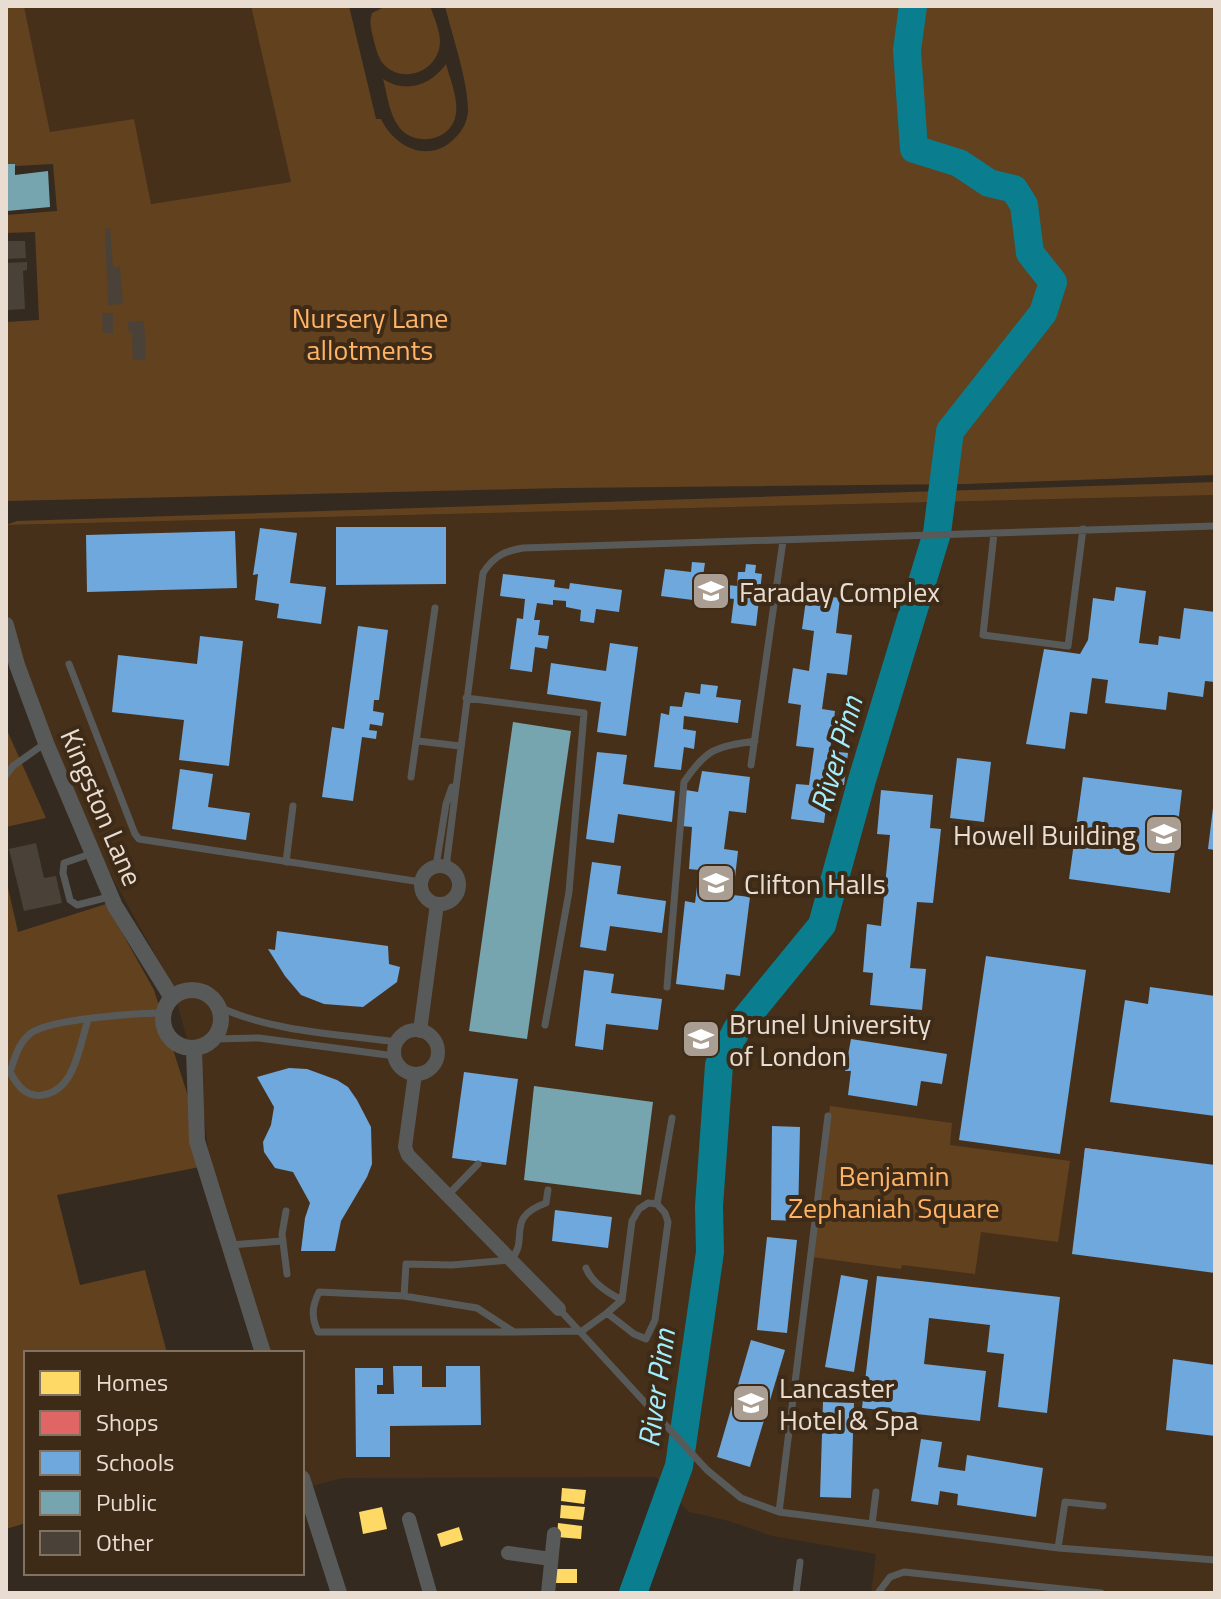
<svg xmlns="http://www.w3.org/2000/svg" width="1221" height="1599" font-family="'Titillium Web',sans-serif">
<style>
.built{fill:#463019}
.green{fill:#62411e}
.homes{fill:#ffd966}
.shops{fill:#e06666}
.schools{fill:#6fa8dc}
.public{fill:#76a5af}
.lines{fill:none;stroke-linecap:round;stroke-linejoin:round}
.river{stroke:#0a7e8e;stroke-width:28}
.building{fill:#4a4138}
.service{stroke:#585a5a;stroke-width:7}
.minor{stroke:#585a5a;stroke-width:14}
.tertiary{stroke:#585a5a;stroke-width:16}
.labels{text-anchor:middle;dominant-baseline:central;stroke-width:8;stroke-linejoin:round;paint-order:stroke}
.park-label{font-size:28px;fill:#feb366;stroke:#3d2a17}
.poi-label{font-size:28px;fill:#e9ddd1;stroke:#3d2a17;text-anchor:start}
.street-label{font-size:28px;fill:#e9ddd1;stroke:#3d2a17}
.water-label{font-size:30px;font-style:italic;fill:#a3eefe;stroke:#3d2a17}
</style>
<rect width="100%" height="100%" fill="#352a1f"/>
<path class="built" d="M24,6H251L291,182L150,204L50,132Z
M1215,495V1593H871L876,1554L772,1536L729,1521L689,1512L656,1477L342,1478L305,1488L302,1477V1353H262L210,1165L201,1092L173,987L100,855L45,732L6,623V525Z"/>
<path class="green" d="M6,6H24L50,132L134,119L151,204L291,182L251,6H349L376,119H381C395,148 430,165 456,137C463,130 468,120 468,110C468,81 452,35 445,6H1215V475L965,484L566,488L6,501V322L39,320L35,232L6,233V215L57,211L53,164L15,166L14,164H6Z
M386,6H430C434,17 440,31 440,42C439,73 399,86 381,61C377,54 375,45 373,37C371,28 369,22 372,13Z
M446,64C450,79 458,97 456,113C453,141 415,148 399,127C389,114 387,93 383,79C406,94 431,85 446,64Z
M1215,482V495L6,525L17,521Z
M6,728L46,818L6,827Z
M6,879L18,932L106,904L154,990L210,1165L57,1195L80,1285L145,1270L167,1353H26V1523L6,1529Z
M830,1106L952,1123L950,1145L1070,1161L1058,1242L981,1232L975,1274L902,1265L901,1269L812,1257Z"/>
<path class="homes" d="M562,1488L586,1490L584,1504L561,1501Z
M561,1505L585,1507L583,1520L560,1518Z
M382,1507L387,1529L363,1534L359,1512Z
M558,1523L582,1526L581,1539L557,1537Z
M459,1527L463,1540L441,1547L437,1534Z
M552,1569H577V1583H552Z"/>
<path class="shops" d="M1085,1148L1122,1153L1120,1172L1083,1167Z
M1111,1187L1154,1193L1147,1243L1104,1237Z
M1207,1191L1215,1192V1253L1199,1251Z"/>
<path class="schools" d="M336,527H446V584L336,585Z
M260,528L297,533L290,583L326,587L321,624L277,618L279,604L255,600L258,574L253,575Z
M235,531L237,588L87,592L86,535Z
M692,562L705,563L703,576L718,578L717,584L737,586L738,572H745L746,564L756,565L755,573L762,574L756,626L731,623L734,599L718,597L717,603L661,596L665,569L691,572Z
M503,574L555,580L554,587L569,589L570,583L622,590L619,612L596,609L594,623L580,621L581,610L566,607V601L553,600V605L537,603L534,620H540L538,635L549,636L547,649L535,647L532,672L510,669L517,618L523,619L525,599L500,596Z
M1116,587L1146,591L1139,643L1158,645L1159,636L1180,639L1184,608L1215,612V682L1205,681L1203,697L1168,692L1166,710L1105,703L1108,680L1092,678L1087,714L1070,712L1065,749L1026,744L1044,649L1080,654L1088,640L1093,598L1114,601Z
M810,594L840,598L836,633L852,635L847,675L827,673L822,709L835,711L830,751L848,753L844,785L829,783L824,823L791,819L796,784L809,785L814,748L796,746L801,705L788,703L793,668L809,671L814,631L802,629L806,600L810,601Z
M358,626L388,630L379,700H374L373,711L384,713L382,726L370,724L369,730L377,731L376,739L362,737L353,801L322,797L332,727L344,729Z
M200,636L243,641L229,766L179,760L184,720L112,712L118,655L197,664Z
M610,643L638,647L626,736L597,732L601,702L547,694L551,663L606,671Z
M701,684L718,686L716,697L741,700L738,723L684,716L683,729L696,731L694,749L684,747L681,770L654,767L661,713L669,715L670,706L682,707L685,692L700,694Z
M597,752L627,755L623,784L675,791L672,822L618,814L614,843L586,839Z
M957,758L991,762L984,822L950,818Z
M180,769L213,774L208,807L250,813L246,840L172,829Z
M702,771L750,777L746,813L729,811L724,849L738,851L733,895L750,897L740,976L726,974L724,990L676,984L685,901L695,903L699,870L689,869L692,827L682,826L686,790L698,792Z
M1083,777L1182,790L1170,893L1069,879Z
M881,790L933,795L930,828L941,829L933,903L917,902L910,968L926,969L922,1010L870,1005L873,973L863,972L867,924L881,926L890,835L877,834Z
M1213,808H1215V850L1208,849Z
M592,862L621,866L617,894L666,901L662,933L610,926L606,951L580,947Z
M277,931L388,946L389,964L400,967L397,982L363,1007L324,1004L301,995L285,976L268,949L275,950Z
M986,956L1086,970L1060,1154L959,1140Z
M584,970L614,974L611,993L662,999L658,1030L606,1024L603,1050L575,1046Z
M1150,987L1215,996V1116L1110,1102L1125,1000L1148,1004Z
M851,1039L947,1054L942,1084L921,1081L917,1106L848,1095L851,1071H845Z
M289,1068L307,1069L337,1080L348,1087L357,1100L371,1127L372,1164L367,1177L341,1221L335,1251H301L305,1218L310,1203L293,1172L275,1168L264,1152L263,1142L271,1125L274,1107L257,1077Z
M464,1072L518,1079L506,1165L452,1158Z
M772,1126L800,1127L798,1221L771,1220Z
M1085,1148L1215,1165V1273L1072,1254Z
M555,1210L612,1217L608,1248L552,1241Z
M767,1237L797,1240L787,1333L757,1330Z
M841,1275L868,1280L854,1372L825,1367Z
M877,1276L1060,1297L1047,1413L998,1407L1004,1354L987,1352L990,1325L929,1318L924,1364L986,1371L980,1421L862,1408Z
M751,1340L785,1350L750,1467L717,1457Z
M1173,1359L1215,1365V1436L1166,1430Z
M393,1366H422V1387H446V1366H480L481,1425L390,1426V1457H356L355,1368H383V1385H377V1394H394Z
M823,1402L854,1403L851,1498L820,1497Z
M921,1439L942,1442L938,1467L965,1471L967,1455L1043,1468L1036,1517L957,1505L958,1494L940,1491L938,1505L911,1501Z"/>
<path class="public" d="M6,164H15V175L48,171L50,207L7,211Z
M513,722L571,731L527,1039L469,1031Z
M534,1086L653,1102L641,1195L524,1180Z"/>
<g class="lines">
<path class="river" d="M633,1593L679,1466L710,1252L709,1206L719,1065L737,1029L822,925L862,780L937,533L950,431L1043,313L1053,282L1030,253L1024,205L1014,189L989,183L959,163L914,149L907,50L913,6"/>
</g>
<path class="building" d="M110,228L113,268L120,267L123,304L108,305L105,229Z
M6,241H25L26,258L6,259Z
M27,262V270L23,271L25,309L6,310V263Z
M102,313H113V333H103Z
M144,321L146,359L133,360L132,333H129L128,322Z
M36,843L44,878L56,876L62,903L24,911L9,849Z"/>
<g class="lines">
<path class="service" d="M994,533L983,635L1068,646L1083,529
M69,664L135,834L139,839L421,882
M466,698L584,713L569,892L545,1025
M418,741L460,746
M751,765L783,541
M6,775L13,766L44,744
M411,777L435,608
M93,853L64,863L63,873L70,900L77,905L109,897
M286,862L293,806
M436,866L446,804L452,787
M448,867L447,859L483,573C493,557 504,551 523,548L1215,526
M667,987L684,782C707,748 716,747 755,741
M219,1007C273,1032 339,1034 397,1042
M88,1020C79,1047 75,1090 43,1095C26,1098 17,1085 10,1072C15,1058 18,1043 31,1033C50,1019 138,1013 163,1013
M214,1039L259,1038L395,1056
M447,1196L478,1164
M657,1204L672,1118
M286,1211L282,1234L287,1274
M230,1245L282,1241
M586,1268C592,1283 608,1293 622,1300
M404,1296L406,1264L452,1265L510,1260C531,1241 503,1218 546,1203L548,1190
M559,1309L707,1470L741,1498L779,1512L1058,1548L1215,1560
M514,1332H318C311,1317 312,1306 319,1292L404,1296L477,1308L514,1332L582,1331L607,1313L634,1334L646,1339L655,1320L668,1222L665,1213L657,1204L648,1203L639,1209L632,1221L622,1300L607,1313
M779,1512L828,1116
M872,1524L876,1492
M1058,1548L1065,1502L1103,1506
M796,1593L800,1562
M878,1593L890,1577L904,1572L1101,1593"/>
<path class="minor" d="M421 885a19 19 0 1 1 38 0a19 19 0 1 1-38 0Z
M394 1052a22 22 0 1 1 44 0a22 22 0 1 1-44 0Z
M420,1031L437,904
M415,1074L405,1147L408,1155L559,1309
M409,1519L430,1593
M508,1553L551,1559
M548,1593L554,1534"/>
<path class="tertiary" d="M6,625L17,665L46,743L115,906L172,998
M163 1019a29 29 0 1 1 58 0a29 29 0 1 1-58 0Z
M194,1049L197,1141L263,1353
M302,1478L339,1593"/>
</g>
<defs>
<symbol id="university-square" viewBox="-11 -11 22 22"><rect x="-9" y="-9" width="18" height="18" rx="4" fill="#aa9e93" stroke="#3d2a17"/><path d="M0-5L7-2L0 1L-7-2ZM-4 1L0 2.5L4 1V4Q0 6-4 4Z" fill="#fff"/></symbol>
</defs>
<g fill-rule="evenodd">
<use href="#university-square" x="689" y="569" width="44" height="44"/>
<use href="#university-square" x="1142" y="812" width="44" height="44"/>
<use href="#university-square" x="694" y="861" width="44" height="44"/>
<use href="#university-square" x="679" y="1017" width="44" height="44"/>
<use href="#university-square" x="729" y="1381" width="44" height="44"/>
</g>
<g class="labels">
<g class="park-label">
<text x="370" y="317">Nursery Lane<tspan x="370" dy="32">allotments</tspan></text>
<text x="894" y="1175">Benjamin<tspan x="894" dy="32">Zephaniah Square</tspan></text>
</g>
<g class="poi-label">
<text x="739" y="591">Faraday Complex</text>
<text x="1136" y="834" text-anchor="end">Howell Building</text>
<text x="744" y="883">Clifton Halls</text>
<text x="729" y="1023">Brunel University<tspan x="729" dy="32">of London</tspan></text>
<text x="779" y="1387">Lancaster<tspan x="779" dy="32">Hotel &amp; Spa</tspan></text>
</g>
<g class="street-label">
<text transform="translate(102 807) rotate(67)">Kingston Lane</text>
</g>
<g class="water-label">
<text transform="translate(836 754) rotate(-74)">River Pinn</text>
<text transform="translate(656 1388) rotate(-82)">River Pinn</text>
</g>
</g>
<rect width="1221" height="1599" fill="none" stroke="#e9ddd1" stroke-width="16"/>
<rect x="24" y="1351" width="280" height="224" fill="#3d2a17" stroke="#827261" stroke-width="2"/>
<rect x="40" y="1371" width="40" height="24" fill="#ffd966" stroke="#827261" stroke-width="2"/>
<text x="96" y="1391" font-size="24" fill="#e9ddd1">Homes</text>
<rect x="40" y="1411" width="40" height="24" fill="#e06666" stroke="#827261" stroke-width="2"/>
<text x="96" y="1431" font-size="24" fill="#e9ddd1">Shops</text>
<rect x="40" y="1451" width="40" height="24" fill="#6fa8dc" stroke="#827261" stroke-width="2"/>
<text x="96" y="1471" font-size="24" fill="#e9ddd1">Schools</text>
<rect x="40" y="1491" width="40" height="24" fill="#76a5af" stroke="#827261" stroke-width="2"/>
<text x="96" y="1511" font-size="24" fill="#e9ddd1">Public</text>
<rect x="40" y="1531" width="40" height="24" fill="#4a4138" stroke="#827261" stroke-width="2"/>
<text x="96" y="1551" font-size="24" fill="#e9ddd1">Other</text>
</svg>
